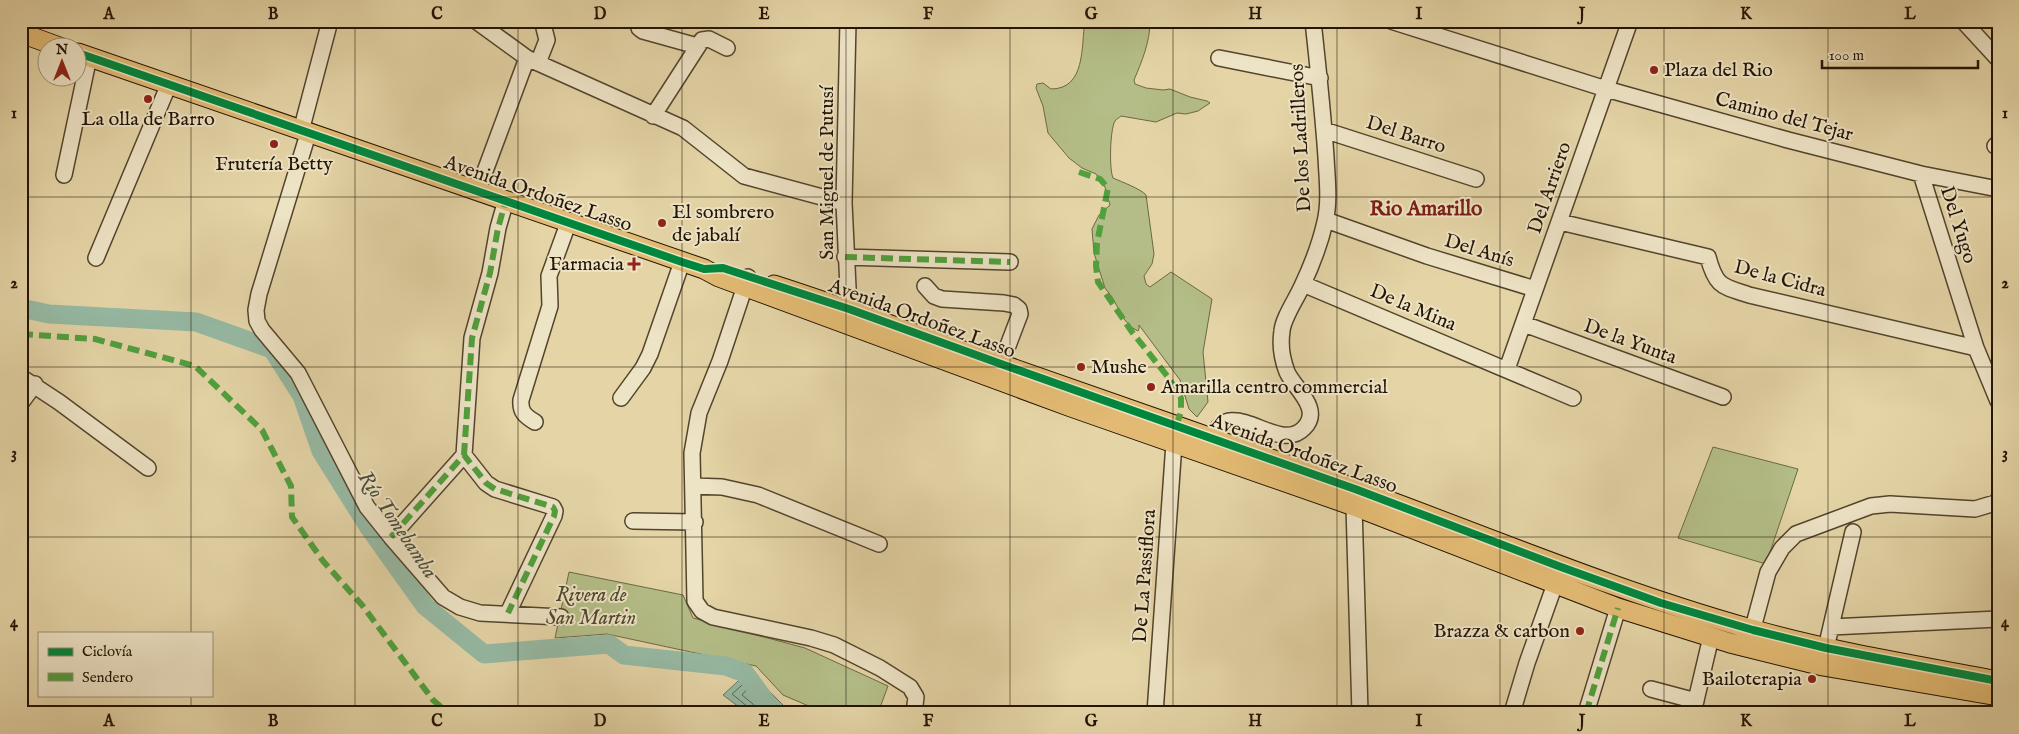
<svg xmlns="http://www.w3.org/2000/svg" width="2019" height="734" font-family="'IM FELL English',serif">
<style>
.green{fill:#b4bd87;stroke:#6c6846}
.water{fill:#96b9a3;stroke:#687763}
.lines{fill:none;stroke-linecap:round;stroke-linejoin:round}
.shore{stroke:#5c6654;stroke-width:1}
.river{stroke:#96b9a3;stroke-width:19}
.minor-casing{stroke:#53442c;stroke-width:18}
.major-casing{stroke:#231404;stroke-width:21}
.minor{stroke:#ede3c5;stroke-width:15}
.major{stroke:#e2ba73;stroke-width:19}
.quiet{stroke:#50a03d;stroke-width:6;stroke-dasharray:12 6;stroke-linecap:butt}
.cycleway-casing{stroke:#ede3c5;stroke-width:11}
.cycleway{stroke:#00873e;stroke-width:8}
.grid{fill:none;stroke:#231404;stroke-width:1;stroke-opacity:0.55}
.poi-dot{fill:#8f2418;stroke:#ede3c5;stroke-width:2}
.labels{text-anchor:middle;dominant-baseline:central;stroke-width:4;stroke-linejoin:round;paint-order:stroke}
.poi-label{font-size:20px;fill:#231404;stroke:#ede3c5;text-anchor:start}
.street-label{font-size:20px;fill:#231404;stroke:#ede3c5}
.park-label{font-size:20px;font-style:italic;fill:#4e472b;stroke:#ede3c5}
.neighbourhood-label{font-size:21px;font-weight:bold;fill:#7a1f14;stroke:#ede3c5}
.water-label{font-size:21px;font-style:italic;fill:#4b4e3c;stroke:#ede3c5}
.neatline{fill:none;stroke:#231404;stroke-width:2}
.grid-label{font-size:16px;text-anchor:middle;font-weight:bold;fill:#231404}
</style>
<rect width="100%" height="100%" fill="#e4d4a6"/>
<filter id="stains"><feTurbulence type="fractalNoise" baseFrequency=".004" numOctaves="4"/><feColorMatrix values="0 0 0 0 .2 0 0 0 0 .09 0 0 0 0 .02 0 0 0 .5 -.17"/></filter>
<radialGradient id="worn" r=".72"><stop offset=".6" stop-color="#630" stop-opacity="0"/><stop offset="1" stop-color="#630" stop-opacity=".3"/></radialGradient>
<path class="green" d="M1085,21H1150C1150,42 1142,61 1134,80L1135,84L1146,88L1163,90L1170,89L1190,97L1207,101L1210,103L1198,111L1186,114L1177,113L1156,122L1121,116C1119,118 1116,119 1115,121C1110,129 1109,169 1113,178C1122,182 1141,189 1146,195L1154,254L1152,264L1144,276L1146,284L1150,287L1171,272L1212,299L1203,352L1208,402L1197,417L1189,409L1180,380L1139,325V329L1138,331L1131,327L1124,319L1112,297L1105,288L1094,253L1092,229L1099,215L1110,205L1105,187L1096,174L1082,168L1069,158L1048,133L1043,106L1036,88L1037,84L1043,83L1051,89C1086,89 1081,46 1085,21Z
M1713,447L1798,469L1766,564L1678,538Z
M569,572L683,595L693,618L805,648L888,686L878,713H825L783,695L756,666L607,634L555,638Z"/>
<path class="water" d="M749,671L791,713H747L723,695Z"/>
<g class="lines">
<path class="shore" d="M749,713L748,707L732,694L749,679L784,713
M756,713L753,704L742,695L748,688L775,713"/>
<path class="river" d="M21,308L49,314L196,322L272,349L302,396L321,451L368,526L425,606L484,654L609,644L624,655L726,666L745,673L774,713"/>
<defs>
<path id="minor" d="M476,21L527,58L683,128L744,176L844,203
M638,21L639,28L643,31L697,46
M1391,21L1606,89L1788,140L1921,174L1998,189
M1963,21L1998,59
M1219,58L1320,78
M538,63L547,40L544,28L545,21
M653,116L702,40L709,39L727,48
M1324,130L1476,179
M301,131L330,21
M308,134L259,294L256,310L257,321L262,330L298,373L367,507L391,537L443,597L460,607L480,613L561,617
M1995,146L1998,143
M1921,174L1976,348L1998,401
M64,175L89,57
M478,190L527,58
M1326,220L1427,256L1535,289
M1560,222L1708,257C1716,287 1722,286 1749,295L1976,348
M845,257L1010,262
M96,258L169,84
M748,277L720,361L699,413L692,453L695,601L702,611L713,617L811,638L834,645L880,668L910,687L916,697L914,713
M1303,284L1573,398
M925,286L934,296L942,299L1004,303L1014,305L1019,309L1020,314L1001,364
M846,319L849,309L844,203L848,21
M1524,324L1723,397
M1507,369L1630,21
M21,377L59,402L148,468
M621,398L643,368L650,354L682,262
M21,403L35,384
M535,422C525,416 520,412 521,400L550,306L549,276L569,221
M1212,439C1229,391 1278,456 1304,428C1323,409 1294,388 1287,372C1282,359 1280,344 1282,331C1283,318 1297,298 1302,286C1312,265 1320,244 1325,222C1330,201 1327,179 1326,157C1323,112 1318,67 1313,21
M464,455L472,338L490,273L498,228L506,200
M693,486L722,487L758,495L879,544
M1354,506L1360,713
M633,521L695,522
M391,537L464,455L486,483L495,489L553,507L555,511L554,516L508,613
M1831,627L1998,619
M1750,639L1768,572L1782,548L1796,534L1871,506L1890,504L1975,509L1995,503L1998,500
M1826,648L1853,532
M1651,689L1696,701
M1155,713L1174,443
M1512,713L1527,663L1555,584
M1586,713L1618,608
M1693,713L1711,637"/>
<path id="major" d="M21,33L62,48
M78,53L704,269L719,277L1071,407L1354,506L1618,608L1730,643L1823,666L1998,696
M774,285C852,310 928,339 1006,366C1122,407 1238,447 1354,488C1486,536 1615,591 1751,629C1832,652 1915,665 1998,681"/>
</defs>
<use href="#minor" class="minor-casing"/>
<use href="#major" class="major-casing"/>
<use href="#minor" class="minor"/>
<use href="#major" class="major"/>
<path class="quiet" d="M1079,172L1100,179L1108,188L1097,243L1096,266L1098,282L1132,332L1168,377L1181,398V412L1176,426
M845,257L1010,262
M21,334L95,339L195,366L262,430L291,486L292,517L323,561L362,605L433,700L448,713
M464,455L472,338L490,273L498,228L506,200
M391,537L464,455L486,483L495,489L553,507L555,511L554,516L508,613
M1586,713L1618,608"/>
<defs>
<path id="cycleway" d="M78,53L682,262L704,269L723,268L849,309L1001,364L1355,489L1561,567L1661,603L1753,630L1826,648L1998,681"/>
</defs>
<use href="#cycleway" class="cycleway-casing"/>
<use href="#cycleway" class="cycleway"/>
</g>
<path class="grid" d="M191,21V633M355,21V713M518,21V713M682,21V713M846,21V713M1010,21V713M1173,21V713M1337,21V713M1500,21V713M1664,21V713M1828,21V713M21,197H1998M21,367H1998M21,537H1998M191,695V713"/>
<g class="poi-dot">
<circle cx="1654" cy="70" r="5"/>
<circle cx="148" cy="99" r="5"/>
<circle cx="274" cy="144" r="5"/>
<circle cx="662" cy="223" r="5"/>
<path d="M631.5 256.5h5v5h5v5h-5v5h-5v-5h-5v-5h5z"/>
<circle cx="1081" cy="367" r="5"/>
<circle cx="1151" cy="387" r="5"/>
<circle cx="1580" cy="631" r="5"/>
<circle cx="1812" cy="679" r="5"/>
</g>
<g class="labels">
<g class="poi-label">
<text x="1664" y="70">Plaza del Rio</text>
<text x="148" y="119" text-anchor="middle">La olla de Barro</text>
<text x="274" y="164" text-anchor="middle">Frutería Betty</text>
<text x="672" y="212">El sombrero<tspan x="672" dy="23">de jabalí</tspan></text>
<text x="624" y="264" text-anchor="end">Farmacia</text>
<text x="1091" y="367">Mushe</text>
<text x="1161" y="387">Amarilla centro commercial</text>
<text x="1570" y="631" text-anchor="end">Brazza &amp; carbon</text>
<text x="1802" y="679" text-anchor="end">Bailoterapia</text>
</g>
<g class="street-label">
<text transform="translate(1784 117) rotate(15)">Camino del Tejar</text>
<text transform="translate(1406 135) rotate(18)">Del Barro</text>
<text transform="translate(1301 138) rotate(-93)">De los Ladrilleros</text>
<text transform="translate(827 173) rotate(-90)">San Miguel de Putusí</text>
<text transform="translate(1550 188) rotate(-71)">Del Arriero</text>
<text transform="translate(538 194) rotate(19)">Avenida Ordoñez Lasso</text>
<text transform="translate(1958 225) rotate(72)">Del Yugo</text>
<text transform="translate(1479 251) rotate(17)">Del Anís</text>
<text transform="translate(1780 279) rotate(15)">De la Cidra</text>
<text transform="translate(1413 308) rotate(23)">De la Mina</text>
<text transform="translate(922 319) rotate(20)">Avenida Ordoñez Lasso</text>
<text transform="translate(1630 342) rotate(20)">De la Yunta</text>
<text transform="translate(1304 454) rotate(20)">Avenida Ordoñez Lasso</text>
<text transform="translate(1145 576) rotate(-86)">De La Passiflora</text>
</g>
<g class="park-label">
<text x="591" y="595">Rivera de<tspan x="591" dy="23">San Martin</tspan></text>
</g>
<g class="neighbourhood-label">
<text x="1426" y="209">Rio Amarillo</text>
</g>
<g class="water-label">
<text transform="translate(397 525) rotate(56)">Río Tomebamba</text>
</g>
</g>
<rect width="2019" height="734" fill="none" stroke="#e4d4a6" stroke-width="55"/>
<rect x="38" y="632" width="175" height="65" fill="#ede3c5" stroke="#9c9078"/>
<rect x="48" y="648" width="25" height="8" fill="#00873e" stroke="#9c9078"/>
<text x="82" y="656" font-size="15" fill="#231404">Ciclovía</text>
<rect x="48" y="673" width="25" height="8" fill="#50a03d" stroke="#9c9078"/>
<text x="82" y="682" font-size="15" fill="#231404">Sendero</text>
<g transform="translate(62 62)"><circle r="24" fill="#ede3c5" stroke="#9c9078"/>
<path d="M0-4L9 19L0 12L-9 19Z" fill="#8f2418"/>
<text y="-8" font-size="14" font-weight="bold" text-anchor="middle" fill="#231404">N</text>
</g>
<path d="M1822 60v8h156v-8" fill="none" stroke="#231404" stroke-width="2.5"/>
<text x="1829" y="60" font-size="15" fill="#231404" stroke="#ede3c5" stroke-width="4" paint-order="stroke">100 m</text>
<rect x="28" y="28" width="1964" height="678" class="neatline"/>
<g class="grid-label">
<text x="109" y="19">A</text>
<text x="273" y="19">B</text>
<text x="437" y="19">C</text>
<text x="600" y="19">D</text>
<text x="764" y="19">E</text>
<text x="928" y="19">F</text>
<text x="1091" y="19">G</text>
<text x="1255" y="19">H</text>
<text x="1419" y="19">I</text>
<text x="1582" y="19">J</text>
<text x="1746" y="19">K</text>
<text x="1910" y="19">L</text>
<text x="14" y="118">1</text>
<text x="2005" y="118">1</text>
<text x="14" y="288">2</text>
<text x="2005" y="288">2</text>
<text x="14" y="458">3</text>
<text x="2005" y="458">3</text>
<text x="14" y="627">4</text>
<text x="2005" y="627">4</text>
<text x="109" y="726">A</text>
<text x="273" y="726">B</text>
<text x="437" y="726">C</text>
<text x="600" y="726">D</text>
<text x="764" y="726">E</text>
<text x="928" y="726">F</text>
<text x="1091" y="726">G</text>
<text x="1255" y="726">H</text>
<text x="1419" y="726">I</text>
<text x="1582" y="726">J</text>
<text x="1746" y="726">K</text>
<text x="1910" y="726">L</text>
</g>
<rect width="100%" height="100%" filter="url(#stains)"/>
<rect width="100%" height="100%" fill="url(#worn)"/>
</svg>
